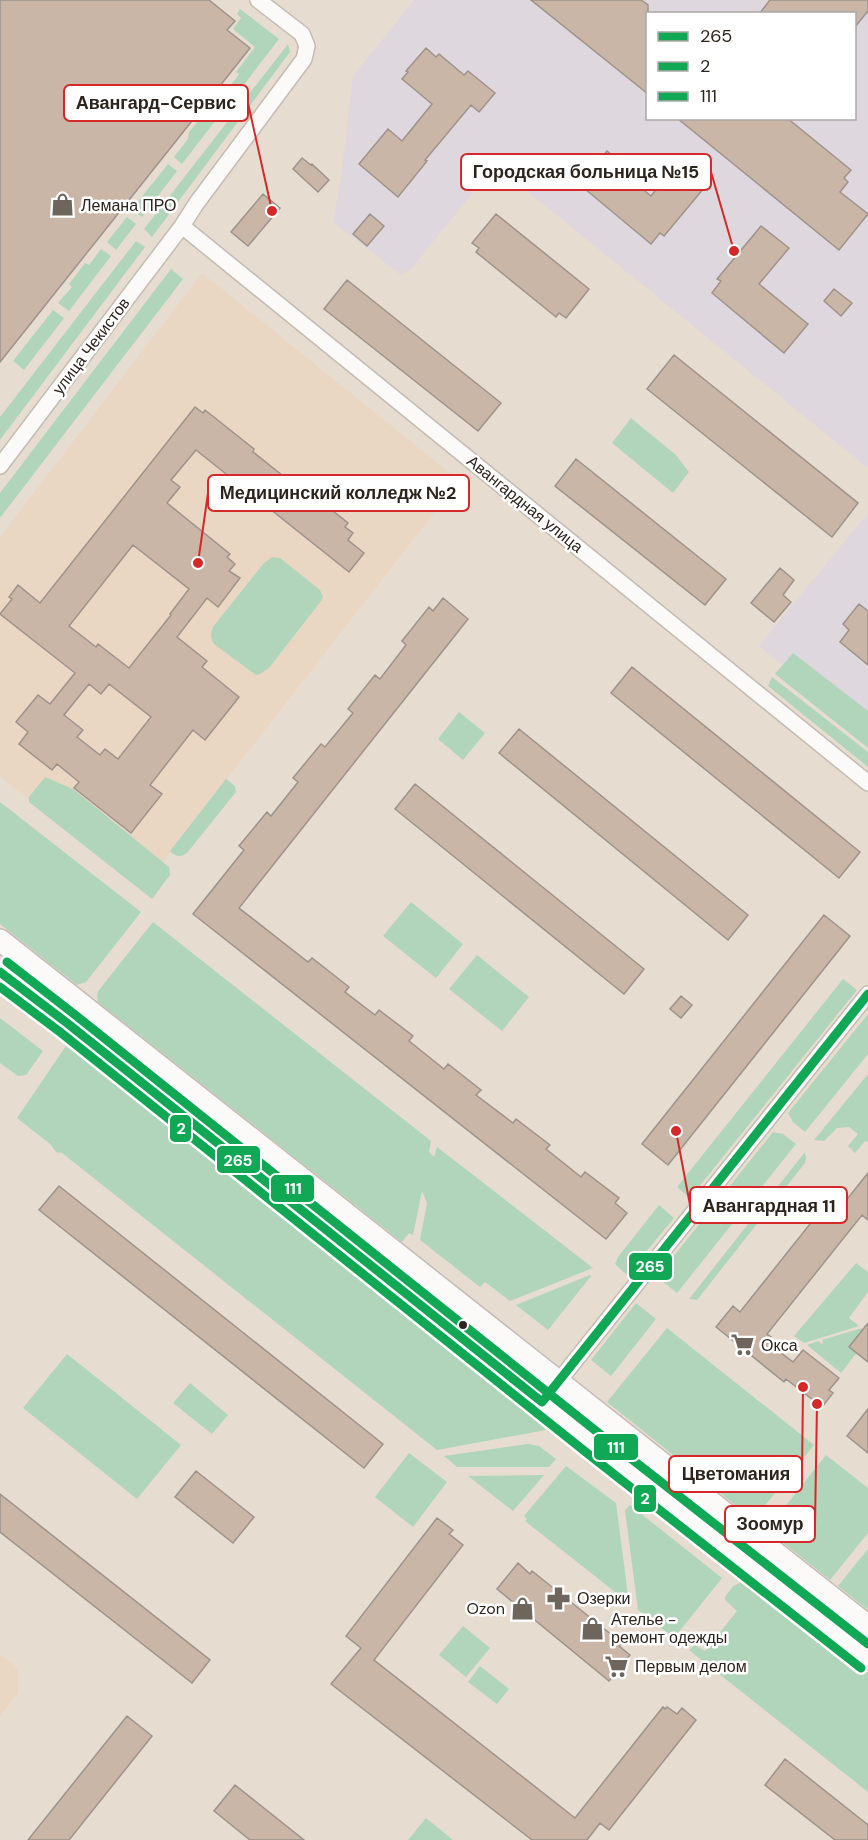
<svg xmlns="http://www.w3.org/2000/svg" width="868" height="1840" font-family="'DM Sans',sans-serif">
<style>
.built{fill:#ead7c3}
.medical{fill:#ded7de;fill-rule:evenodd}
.green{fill:#b0d5ba}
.building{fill:#cab6a7;stroke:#9d938b;stroke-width:1.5;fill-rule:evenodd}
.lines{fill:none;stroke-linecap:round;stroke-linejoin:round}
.street-casing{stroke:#c4bbb2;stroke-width:18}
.secondary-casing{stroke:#c4bbb2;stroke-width:24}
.street{stroke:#fbfaf8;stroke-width:15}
.secondary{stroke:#fbfaf8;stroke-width:21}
.bus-1-casing{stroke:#fff;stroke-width:14}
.bus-2-casing{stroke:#fff;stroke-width:14}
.bus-3-casing{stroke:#fff;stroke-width:14}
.bus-1{stroke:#10a855;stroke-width:9}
.bus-2{stroke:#10a855;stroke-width:9}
.bus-3{stroke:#10a855;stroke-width:9}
.bus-dot{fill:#2d251d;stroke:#fff;stroke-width:2}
.labels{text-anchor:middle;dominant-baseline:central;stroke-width:5;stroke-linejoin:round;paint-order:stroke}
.poi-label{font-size:16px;fill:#2d251d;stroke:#fff;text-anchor:start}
.street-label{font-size:16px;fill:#2d251d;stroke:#fff}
.leader{fill:none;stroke:#d62828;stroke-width:2}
.callout-dot{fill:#d62828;stroke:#fff;stroke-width:2}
.callout{fill:#fff;stroke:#d62828;stroke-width:2}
.callout-label{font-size:18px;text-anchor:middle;font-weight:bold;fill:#2d251d}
.line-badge{stroke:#fff;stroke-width:2}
.badge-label{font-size:16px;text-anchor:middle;font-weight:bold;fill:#fff}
</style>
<rect width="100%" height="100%" fill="#e7dcd0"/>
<path class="built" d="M202,273L451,474V491L141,889L0,776V537Z
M0,1654L18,1669V1693L0,1716Z"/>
<path class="medical" d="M414,0H868V468L495,165L411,269L401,275L333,222L341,178L353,76ZM648,14H854V118H648Z
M868,513V734L759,646Z"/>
<path class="green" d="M240,9L279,39L239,91L231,85L239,74L236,72L255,47L233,29L241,18L237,14Z
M288,44L290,52L152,237L144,229Z
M225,92L233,98L182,164L174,157L188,139L189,132L212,104L217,102Z
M168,164L177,171L142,217L132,209Z
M127,217L136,224L116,250L107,242Z
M136,241L145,247L0,440V417Z
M101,249L111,256L69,311L58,303L72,287L69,284L85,263L89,265Z
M171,269L183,279L0,518V493Z
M53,310L64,318L24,370L13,361Z
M631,418L676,455L689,472L673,493L612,443Z
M273,557L280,558L320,590L323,597L321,601L269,668L260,674L256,675L214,644C210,638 210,634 213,627L264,563Z
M793,653L868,711V748L775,674Z
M772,677L868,752V767L768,686Z
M459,712L485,733L463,760L438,739Z
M45,777L73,789L169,867L170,875L152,899L29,802V797Z
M226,779L235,786L236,792L187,853C179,858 177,857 170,851Z
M0,802L141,912L86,982L77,985L0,924Z
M411,902L463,944L436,978L383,936Z
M153,922L431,1141L429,1152L434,1157L437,1147L593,1268L510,1301L485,1282L480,1287L420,1240L427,1203L422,1191L413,1235L409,1233L402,1242L98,1002L97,994L99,990Z
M477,955L529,997L502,1031L449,989Z
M843,979L857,990L690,1198L677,1187Z
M868,1014V1054L805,1132L793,1122L788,1113Z
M0,1018L43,1051L26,1075L18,1076L0,1063Z
M72,1043L554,1423L545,1430L535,1432L437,1450L62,1153L56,1152L50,1144L17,1118L66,1046Z
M868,1074V1142L865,1141L855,1153L848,1146L858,1134L849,1127L837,1128L824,1141L814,1140Z
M773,1132L783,1134L796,1144L677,1293L657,1277Z
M805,1152L806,1158L805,1163L697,1300L689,1299Z
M659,1205L674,1218L627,1275L615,1264L618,1257Z
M856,1263L868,1272V1292L849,1318L859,1326L804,1343L794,1336Z
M590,1275L591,1276L548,1330L516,1305Z
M636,1303L656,1319L611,1376L591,1360Z
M667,1328L814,1445L758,1514L749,1516L607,1402Z
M862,1328V1331L849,1347L857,1354L855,1355L841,1373L807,1345L819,1341L821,1344L823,1343L822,1340Z
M67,1354L181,1445L137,1499L23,1408Z
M190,1383L228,1415L212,1434L173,1403Z
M528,1444L539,1446L556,1459L549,1467H457L444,1456Z
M409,1453L447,1482L413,1527L375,1497Z
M826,1455L868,1488V1533L830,1580L772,1534C771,1528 773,1524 776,1518Z
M566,1466L616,1503L629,1603L525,1521L527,1519L524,1516Z
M544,1475L513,1511L468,1476Z
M630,1505L722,1578L674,1638L638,1610L625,1510Z
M868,1549V1610L838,1586Z
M750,1579L868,1672V1792L689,1650L695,1645L705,1651L737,1611L725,1600V1597L733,1586Z
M463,1626L490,1648L466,1677L439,1655Z
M480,1666L509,1689L497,1704L468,1682Z
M426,1818L453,1840H408Z"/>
<path class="building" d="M0,0H209L235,21L227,30L250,48L0,362Z
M531,0H641L648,5V94Z
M770,0H868V11L855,27V14H759Z
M426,48L436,57L439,54L464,75L468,71L495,93L479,112L471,105L425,160L427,161L398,197L359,164L388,129L402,141L432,104L402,79L408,72L406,71Z
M677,118H787L851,170L844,178L848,182L840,192L868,214L839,250Z
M607,151L617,159L613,165L651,196L681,159L709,182L664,236L660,233L651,244L579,184Z
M302,158L311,165L312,164L329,180L318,192L293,169Z
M263,194L280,208L248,246L231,232Z
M370,214L384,226L367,246L353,234Z
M496,214L589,289L566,318L559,313L556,317L476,252L479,248L472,243Z
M761,226L789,248L759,284L808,324L784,353L712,293L721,281L717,279Z
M347,280L501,403L478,431L324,309Z
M834,289L852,303L841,316L824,301Z
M674,355L858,503L832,537L647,389Z
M195,407L203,413L205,410L254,449L253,452L297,487L299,484L348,523L345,527L353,533L348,540L364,553L349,572L196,450L171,480L180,487L167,503L230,554L227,557L235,564L229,571L240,578L218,607L207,598L177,637L207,661L202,667L239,697L205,740L193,730L150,785L162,794L131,833L74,788L79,782L57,764L52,770L19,744L28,732L16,722L38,695L50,704L75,673L0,614L12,599L9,597L18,585L40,603ZM133,545L189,589L170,614L171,615L129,668L98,644L96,647L69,626ZM89,684L101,694L109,684L151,717L118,759L105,749L100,755L77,737L83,730L64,715Z
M576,459L726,579L705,605L555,486Z
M780,568L794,580L783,595L791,602L774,622L751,603Z
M443,598L468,619L239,908L308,962L312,958L349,987L345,992L375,1015L379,1010L413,1036L409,1041L444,1069L448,1064L481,1090L476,1095L513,1123L516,1119L550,1145L546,1149L581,1177L585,1172L619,1198L615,1203L627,1213L606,1239L193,914L244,850L239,846L267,812L271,816L298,782L293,778L321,744L325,747L353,713L348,709L375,675L380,679L406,645L402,641L429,607L433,611Z
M859,604L868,611V665L840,642L849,630L843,624Z
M632,667L860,852L839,878L611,693Z
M519,729L748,915L728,940L499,753Z
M415,784L644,969L624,994L395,809Z
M824,915L850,936L668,1165L642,1144Z
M681,996L692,1005L681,1018L670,1009Z
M868,1173V1220L862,1215L767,1334L771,1337L767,1342L793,1362L803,1350L839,1378L829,1390L833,1393L822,1407L786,1379L784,1382L716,1327L733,1306L740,1312L833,1195L844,1203Z
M59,1186L383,1444L364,1468L39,1210Z
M868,1323V1362L849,1347Z
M868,1409V1453L847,1436Z
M196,1471L254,1517L233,1543L175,1497Z
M0,1494L210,1660L192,1683L0,1532Z
M437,1518L453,1530L449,1534L463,1545L374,1660L575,1818L663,1707L665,1709L667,1707L677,1714L682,1708L696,1720L609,1830L600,1823L587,1840H532L331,1684L361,1648L346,1636Z
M518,1563L530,1574L532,1571L622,1643L619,1646L630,1655L609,1681L497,1589Z
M127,1716L152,1736L69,1840H28Z
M785,1759L868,1825V1840H835L765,1785Z
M235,1785L304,1840H250L214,1811Z"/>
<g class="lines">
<defs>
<path id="street" d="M182,226L868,783
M0,466L182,226L196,204L304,59L307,46L302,34L258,0
M542,1402L868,994"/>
<path id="secondary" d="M0,940L868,1626
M0,972L67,1023L599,1448L868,1659"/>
</defs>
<use href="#street" class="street-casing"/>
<use href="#secondary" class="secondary-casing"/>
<use href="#street" class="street"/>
<use href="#secondary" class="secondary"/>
<defs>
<path id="bus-1" d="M0,972L67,1023L542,1402L868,994"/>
<path id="bus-2" d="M0,987L60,1032L592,1457L861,1668"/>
<path id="bus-3" d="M7,962L74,1014L606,1439L868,1644"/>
</defs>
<use href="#bus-1" class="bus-1-casing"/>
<use href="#bus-2" class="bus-2-casing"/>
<use href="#bus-3" class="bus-3-casing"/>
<use href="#bus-1" class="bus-1"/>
<use href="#bus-2" class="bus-2"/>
<use href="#bus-3" class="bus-3"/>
</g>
<defs>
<symbol id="shop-bare" viewBox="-9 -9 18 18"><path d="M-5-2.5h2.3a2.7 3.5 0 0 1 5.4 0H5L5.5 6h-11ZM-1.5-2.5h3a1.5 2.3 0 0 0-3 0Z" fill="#6e655c" stroke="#fff" stroke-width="2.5" paint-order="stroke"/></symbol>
<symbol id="supermarket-bare" viewBox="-9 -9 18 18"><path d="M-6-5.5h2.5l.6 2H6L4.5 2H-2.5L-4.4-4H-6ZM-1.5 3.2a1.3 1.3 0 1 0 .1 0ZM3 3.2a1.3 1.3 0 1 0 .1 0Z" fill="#6e655c" stroke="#fff" stroke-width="2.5" paint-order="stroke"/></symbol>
<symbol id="pharmacy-bare" viewBox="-9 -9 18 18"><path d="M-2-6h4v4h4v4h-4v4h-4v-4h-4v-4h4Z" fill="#6e655c" stroke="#fff" stroke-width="2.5" paint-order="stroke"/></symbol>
</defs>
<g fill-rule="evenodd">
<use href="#shop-bare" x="46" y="188" width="33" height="33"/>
<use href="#supermarket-bare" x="726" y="1328" width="33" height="33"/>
<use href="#pharmacy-bare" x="542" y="1582" width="33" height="33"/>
<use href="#shop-bare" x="506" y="1592" width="33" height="33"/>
<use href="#shop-bare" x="576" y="1612" width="33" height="33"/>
<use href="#supermarket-bare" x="600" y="1650" width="33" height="33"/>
</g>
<circle class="bus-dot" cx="463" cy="1325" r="5"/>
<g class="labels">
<g class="poi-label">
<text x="81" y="205">Лемана ПРО</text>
<text x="761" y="1345">Окса</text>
<text x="577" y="1598">Озерки</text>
<text x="505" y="1608" text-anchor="end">Ozon</text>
<text x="611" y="1619">Ателье -<tspan x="611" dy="18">ремонт одежды</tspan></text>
<text x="635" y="1666">Первым делом</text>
</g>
<g class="street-label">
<text transform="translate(91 346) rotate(-53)">улица Чекистов</text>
<text transform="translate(525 504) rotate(39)">Авангардная улица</text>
</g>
</g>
<path class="leader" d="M272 211L248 103M734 251L711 172M198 563L208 493M676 1131L690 1205M803 1387L802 1474M817 1404L815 1524"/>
<g class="callout-dot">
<circle cx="272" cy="211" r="6"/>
<circle cx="734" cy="251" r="6"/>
<circle cx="198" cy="563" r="6"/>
<circle cx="676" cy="1131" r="6"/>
<circle cx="803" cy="1387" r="6"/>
<circle cx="817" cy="1404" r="6"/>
</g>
<g class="callout">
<rect x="64" y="85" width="184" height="36" rx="6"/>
<rect x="461" y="154" width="250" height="36" rx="6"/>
<rect x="208" y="475" width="261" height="36" rx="6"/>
<rect x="690" y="1187" width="157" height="36" rx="6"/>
<rect x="669" y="1456" width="133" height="36" rx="6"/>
<rect x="725" y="1506" width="90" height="36" rx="6"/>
</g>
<g class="callout-label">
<text x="156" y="109">Авангард-Сервис</text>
<text x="586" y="178">Городская больница №15</text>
<text x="338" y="499">Медицинский колледж №2</text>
<text x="769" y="1212">Авангардная 11</text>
<text x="736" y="1480">Цветомания</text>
<text x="770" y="1530">Зоомур</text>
</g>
<g class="line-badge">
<rect x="169" y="1114" width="23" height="29" rx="6" fill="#10a855"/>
<rect x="216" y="1145" width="45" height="29" rx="6" fill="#10a855"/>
<rect x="270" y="1174" width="45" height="29" rx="6" fill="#10a855"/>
<rect x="628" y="1252" width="45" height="29" rx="6" fill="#10a855"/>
<rect x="593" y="1433" width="46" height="28" rx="6" fill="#10a855"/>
<rect x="633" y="1484" width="24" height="29" rx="6" fill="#10a855"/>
</g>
<g class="badge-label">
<text x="181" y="1134">2</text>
<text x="238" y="1166">265</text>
<text x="293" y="1194">111</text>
<text x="650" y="1272">265</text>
<text x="616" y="1453">111</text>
<text x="645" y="1504">2</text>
</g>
<rect x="646" y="12" width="210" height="108" fill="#ffffff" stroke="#aba8a5" stroke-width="1.5"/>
<rect x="658" y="32" width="30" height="9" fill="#10a855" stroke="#aba8a5" stroke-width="1.5"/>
<text x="700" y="42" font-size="18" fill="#2d251d">265</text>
<rect x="658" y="62" width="30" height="9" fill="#10a855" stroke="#aba8a5" stroke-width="1.5"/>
<text x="700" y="72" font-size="18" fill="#2d251d">2</text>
<rect x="658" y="92" width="30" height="9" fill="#10a855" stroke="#aba8a5" stroke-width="1.5"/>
<text x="700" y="102" font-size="18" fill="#2d251d">111</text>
</svg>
